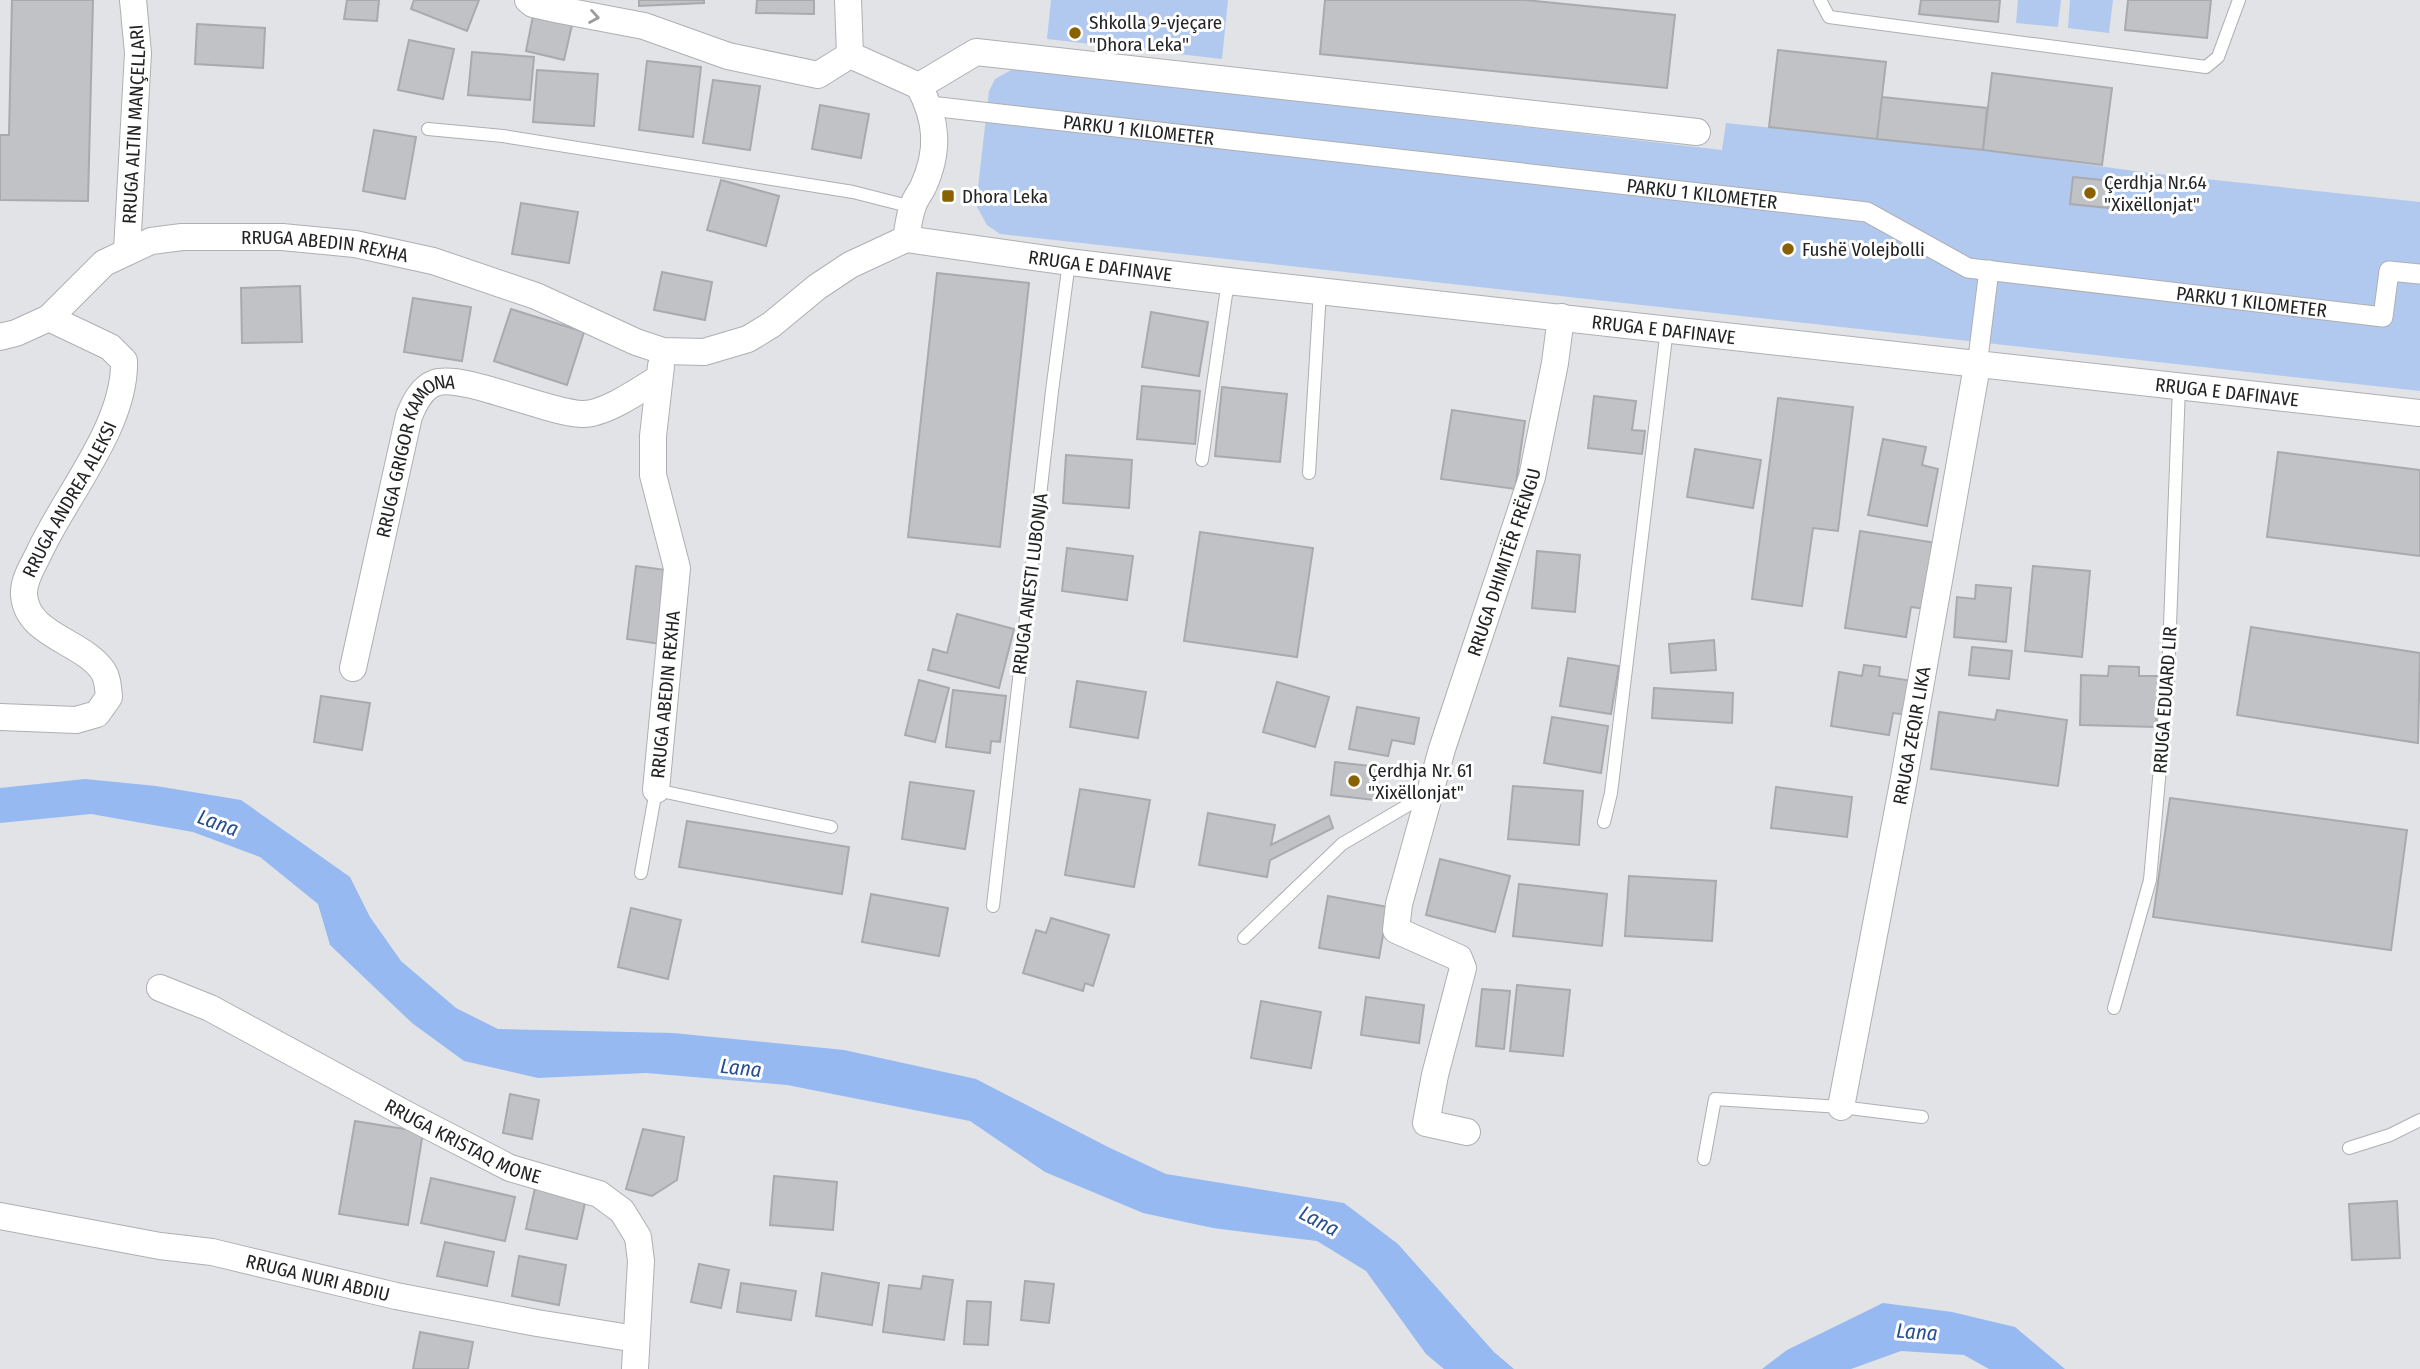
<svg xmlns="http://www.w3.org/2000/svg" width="2420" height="1369" font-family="'Fira Sans Condensed',sans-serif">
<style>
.green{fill:#b1c9ef}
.water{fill:#96b9f1}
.building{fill:#c1c2c5;stroke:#a8aaad;stroke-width:2}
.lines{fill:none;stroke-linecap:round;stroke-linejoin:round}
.service-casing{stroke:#aeafb2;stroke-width:14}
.pedestrian-casing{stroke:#aeafb2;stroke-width:21}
.minor-casing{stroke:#aeafb2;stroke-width:28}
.service{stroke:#fff;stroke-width:12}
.pedestrian{stroke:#fff;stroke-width:19}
.minor{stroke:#fff;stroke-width:26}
.oneway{stroke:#9c9c9c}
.poi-dot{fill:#8a6101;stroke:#fff;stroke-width:2.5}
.labels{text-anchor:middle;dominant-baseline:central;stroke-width:6;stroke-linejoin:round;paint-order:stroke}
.poi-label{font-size:19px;fill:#222324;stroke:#fff;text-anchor:start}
.street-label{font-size:19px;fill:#222324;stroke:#fff}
.water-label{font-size:21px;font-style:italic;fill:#264e91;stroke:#fff}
</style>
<rect width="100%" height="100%" fill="#e1e3e6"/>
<path class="green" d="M1051,0H1228L1222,59L1047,39Z
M2018,0H2061L2058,27L2016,23Z
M2070,0H2113L2109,33L2068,28Z
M1015,68L1722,150L1726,123L1983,150L2149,173L2420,202V391L1000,234L987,225L976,205L989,91L995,79Z"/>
<path class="water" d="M85,779L156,786L241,800L350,877L370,917L401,961L456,1008L498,1029L673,1033L844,1050L976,1079L1108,1147L1166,1174L1344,1203L1398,1244L1494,1352L1514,1369H1444L1426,1354L1366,1271L1317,1241L1213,1228L1143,1213L1045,1172L970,1121L787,1085L646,1073L538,1078L464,1061L412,1023L330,945L318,904L260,857L193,832L91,814L0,823V788Z
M1883,1303L1952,1312L2015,1327L2065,1369H1989L1964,1355L1901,1351L1851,1369H1762L1787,1350Z"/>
<path class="building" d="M12,0H93L88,201L0,200V135H9Z
M347,0H379L377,21L344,19Z
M414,0H479L467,31L411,9Z
M639,0H704V3L639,6Z
M757,0H814V14L756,13Z
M1325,0H1525L1675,15L1667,88L1320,54Z
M1921,0H2000L1998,22L1919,14Z
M2128,0H2211L2207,38L2125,30Z
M533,16L572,25L564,60L526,51Z
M197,24L265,28L263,68L195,64Z
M409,40L454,49L443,99L398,90Z
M1778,50L1886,62L1877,139L1769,127Z
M472,52L534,57L530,100L468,95Z
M647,61L701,67L693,137L639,130Z
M537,70L598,74L594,126L533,122Z
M1992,73L2112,88L2102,165L1983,150Z
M713,80L760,86L750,150L703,143Z
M1882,97L1987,108L1983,150L1877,139Z
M820,105L869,114L861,158L812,149Z
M374,130L416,137L405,199L363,191Z
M2073,177L2111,181L2108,208L2070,204Z
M721,180L779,196L766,246L707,230Z
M521,203L578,212L569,263L512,254Z
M662,272L712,282L705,320L654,310Z
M937,273L1029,283L1000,547L908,537Z
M300,286L302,342L242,343L241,288Z
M413,298L471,307L462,361L404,352Z
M511,309L584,332L567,385L494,361Z
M1151,312L1208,322L1199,376L1142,367Z
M1142,386L1200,391L1195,444L1137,439Z
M1222,387L1287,394L1280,462L1215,456Z
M1594,396L1636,401L1632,430L1645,431L1642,454L1588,448Z
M1778,398L1853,407L1838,531L1813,528L1802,606L1752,599Z
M1452,410L1525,421L1515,489L1441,479Z
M1883,439L1926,447L1922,465L1938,469L1927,526L1868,515Z
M1695,449L1761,460L1753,508L1687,497Z
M2278,452L2420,470V556L2267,537Z
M1066,455L1132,460L1129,508L1063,503Z
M1860,531L1943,544L1925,609L1911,607L1906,637L1845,628Z
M1200,532L1313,548L1297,657L1184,641Z
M1067,548L1133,556L1127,600L1062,591Z
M1537,551L1580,555L1575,612L1532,608Z
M636,566L666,570L661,644L627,639Z
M2033,566L2090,571L2082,657L2025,651Z
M1976,585L2011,588L2006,642L1954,637L1957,597L1975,599Z
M957,614L1014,629L999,688L928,670L933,649L947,653Z
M2251,627L2420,653L2418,743L2237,715Z
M1714,640L1716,670L1671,673L1669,644Z
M1972,647L2012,651L2009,679L1969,675Z
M1568,658L1619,666L1611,714L1560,706Z
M1864,665L1880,667L1879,676L1913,681L1908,715L1893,713L1889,735L1831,726L1839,672L1862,676Z
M2109,666L2139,667V676H2158L2156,727L2080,725L2081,675L2108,676Z
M919,680L949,688L935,742L905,735Z
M1077,681L1146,692L1138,738L1070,727Z
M1277,682L1329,697L1315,747L1263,732Z
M1654,688L1733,693L1732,723L1652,718Z
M953,690L1006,696L1000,742L991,741L990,753L946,747Z
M321,696L370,703L362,750L314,742Z
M1357,707L1419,718L1414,744L1392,740L1388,756L1349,749Z
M1997,710L2067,720L2058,786L1931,769L1939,712L1995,720Z
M1552,717L1608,726L1601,773L1544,763Z
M1335,762L1378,767L1374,800L1331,795Z
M910,782L974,791L965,849L902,839Z
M1513,786L1583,791L1579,845L1508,839Z
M1776,787L1852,797L1847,837L1771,828Z
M1080,789L1150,800L1134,887L1065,875Z
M2170,798L2407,830L2391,950L2153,917Z
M1208,813L1275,825L1271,845L1329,816L1333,828L1270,860L1267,877L1199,865Z
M687,821L849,847L842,894L679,867Z
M1440,859L1510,876L1495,932L1426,915Z
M1629,876L1716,881L1712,941L1625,936Z
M1519,884L1607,894L1602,946L1513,936Z
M871,894L948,908L939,956L862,942Z
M1328,896L1388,907L1379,958L1319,948Z
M631,908L681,920L668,979L618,967Z
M1051,918L1109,935L1093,986L1085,983L1083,991L1023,973L1036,930L1046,933Z
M1517,985L1570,990L1563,1056L1510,1051Z
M1482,989L1510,991L1504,1049L1476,1046Z
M1366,997L1424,1005L1419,1043L1361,1035Z
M1261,1001L1321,1012L1311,1068L1251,1058Z
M510,1094L539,1100L532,1139L503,1133Z
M355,1121L423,1132L408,1225L339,1214Z
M643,1129L684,1137L677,1180L652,1196L626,1189Z
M774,1176L837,1182L833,1230L770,1225Z
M431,1178L515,1197L505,1241L421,1223Z
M536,1183L587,1194L577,1239L526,1229Z
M2397,1201L2400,1258L2352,1260L2349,1204Z
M445,1242L494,1252L487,1286L437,1276Z
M519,1256L566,1265L559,1305L512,1296Z
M699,1264L729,1270L721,1308L691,1302Z
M822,1273L879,1283L872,1325L816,1316Z
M923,1276L953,1280L944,1340L883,1332L889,1285L921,1289Z
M1025,1281L1054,1284L1049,1323L1021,1320Z
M741,1283L796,1291L791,1320L737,1312Z
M967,1301L991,1302L988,1345L964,1344Z
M420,1332L473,1342L468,1369H413Z"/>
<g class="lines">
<defs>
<path id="service" d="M1820,0L1829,17L2206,67L2218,57L2239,0
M428,129L503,136L853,192L912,207
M1202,460L1228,281
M1309,473L1320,291
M1604,822L1611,793L1667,329
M641,873L656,790L831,827
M993,906L1052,391L1069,262
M1244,938L1342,844L1410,804L1426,802
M2114,1008L2150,880L2168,678L2179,387
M2349,1148L2390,1135L2420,1120
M1704,1159L1715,1099L1841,1107L1922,1117"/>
<g id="pedestrian">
<path id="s1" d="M930,106L1867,212L1968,268L2383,317L2389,271L2420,274"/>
<path d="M1977,366L1989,270"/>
</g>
<g id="minor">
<path d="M528,0L533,4L560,10L644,26L728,56L818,75L850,55"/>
<path d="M848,0L850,55"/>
<path d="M850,55L919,86"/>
<path d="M919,86L976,52L1697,132"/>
<path id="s2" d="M906,239L1069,262L1228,281L2420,413"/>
<path d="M906,239C908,228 909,216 913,206C915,199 920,193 923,187C940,150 937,120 919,86"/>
<path id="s3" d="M127,250L138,53L133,0"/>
<path id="s4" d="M0,337L16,333L49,318L104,263L151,241L182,237H282L355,244L433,261L536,296L636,342L663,351L704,352L748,339L771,325L817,287L850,265L906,239"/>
<path id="s5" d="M353,668L409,416C414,404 421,388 435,383C461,373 547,413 582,414C604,415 640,390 659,378"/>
<path id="s6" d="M0,717L76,720L97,714L109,697C108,688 108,679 103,671C83,641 27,636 24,595C23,581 32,567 38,555C64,497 126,426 124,361L110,347L49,318"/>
<path id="s7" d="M656,790L677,568L653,475V436L661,366"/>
<path id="s8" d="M160,988L210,1008L413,1118L510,1168L599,1194L622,1211L638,1237L641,1261L635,1369"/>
<path id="s9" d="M1841,1107L1904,778L1977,366"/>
<path id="s10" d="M1467,1132L1426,1123L1435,1075L1463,968L1459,958L1396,930L1399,904L1442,749L1532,477L1555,363L1561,317"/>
<path id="s11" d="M0,1216L160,1246L212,1252L396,1296L537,1323L636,1339"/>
</g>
</defs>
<use href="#service" class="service-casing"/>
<use href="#pedestrian" class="pedestrian-casing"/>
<use href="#minor" class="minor-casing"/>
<use href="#service" class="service"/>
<use href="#pedestrian" class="pedestrian"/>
<use href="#minor" class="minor"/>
</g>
<defs><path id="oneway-chevron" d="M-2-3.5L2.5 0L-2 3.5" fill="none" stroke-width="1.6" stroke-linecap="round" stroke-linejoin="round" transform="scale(1.75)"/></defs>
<use class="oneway" href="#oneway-chevron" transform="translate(594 17) rotate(10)"/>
<g class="poi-dot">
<circle cx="1075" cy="33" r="7"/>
<circle cx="2090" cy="193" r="7"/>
<rect x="941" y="189" width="14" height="14" rx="3.5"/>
<circle cx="1788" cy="249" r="7"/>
<circle cx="1354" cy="781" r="7"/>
</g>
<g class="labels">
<g class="poi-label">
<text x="1089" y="22">Shkolla 9-vjeçare<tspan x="1089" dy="22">"Dhora Leka"</tspan></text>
<text x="2104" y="182">Çerdhja Nr.64<tspan x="2104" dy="22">"Xixëllonjat"</tspan></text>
<text x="962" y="196">Dhora Leka</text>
<text x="1802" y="249">Fushë Volejbolli</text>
<text x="1368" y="770">Çerdhja Nr. 61<tspan x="1368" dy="22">"Xixëllonjat"</tspan></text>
</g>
<g class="street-label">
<text stroke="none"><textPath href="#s3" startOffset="126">RRUGA ALTIN MANÇELLARI</textPath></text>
<text stroke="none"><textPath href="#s1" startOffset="210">PARKU 1 KILOMETER</textPath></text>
<text stroke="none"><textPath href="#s1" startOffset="777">PARKU 1 KILOMETER</textPath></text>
<text stroke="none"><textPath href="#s4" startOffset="357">RRUGA ABEDIN REXHA</textPath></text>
<text stroke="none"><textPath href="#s2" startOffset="196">RRUGA E DAFINAVE</textPath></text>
<text stroke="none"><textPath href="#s1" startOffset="1344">PARKU 1 KILOMETER</textPath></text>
<text stroke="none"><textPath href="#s2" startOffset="763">RRUGA E DAFINAVE</textPath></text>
<text stroke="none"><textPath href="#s2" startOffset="1330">RRUGA E DAFINAVE</textPath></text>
<text stroke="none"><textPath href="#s5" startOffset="228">RRUGA GRIGOR KAMONA</textPath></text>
<text stroke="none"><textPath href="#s6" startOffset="366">RRUGA ANDREA ALEKSI</textPath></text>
<text stroke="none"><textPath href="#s10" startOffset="665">RRUGA DHIMITËR FRËNGU</textPath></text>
<text transform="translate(1030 584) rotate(-83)">RRUGA ANESTI LUBONJA</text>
<text stroke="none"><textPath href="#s7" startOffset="96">RRUGA ABEDIN REXHA</textPath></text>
<text transform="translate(2165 700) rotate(-86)">RRUGA EDUARD LIR</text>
<text stroke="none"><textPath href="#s9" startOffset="378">RRUGA ZEQIR LIKA</textPath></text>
<text stroke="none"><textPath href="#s8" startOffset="340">RRUGA KRISTAQ MONE</textPath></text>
<text stroke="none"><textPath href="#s11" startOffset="324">RRUGA NURI ABDIU</textPath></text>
</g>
<g class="water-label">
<text transform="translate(218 823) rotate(20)">Lana</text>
<text transform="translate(741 1068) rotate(6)">Lana</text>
<text transform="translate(1319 1221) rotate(28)">Lana</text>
<text transform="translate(1917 1332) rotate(4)">Lana</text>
</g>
</g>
</svg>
